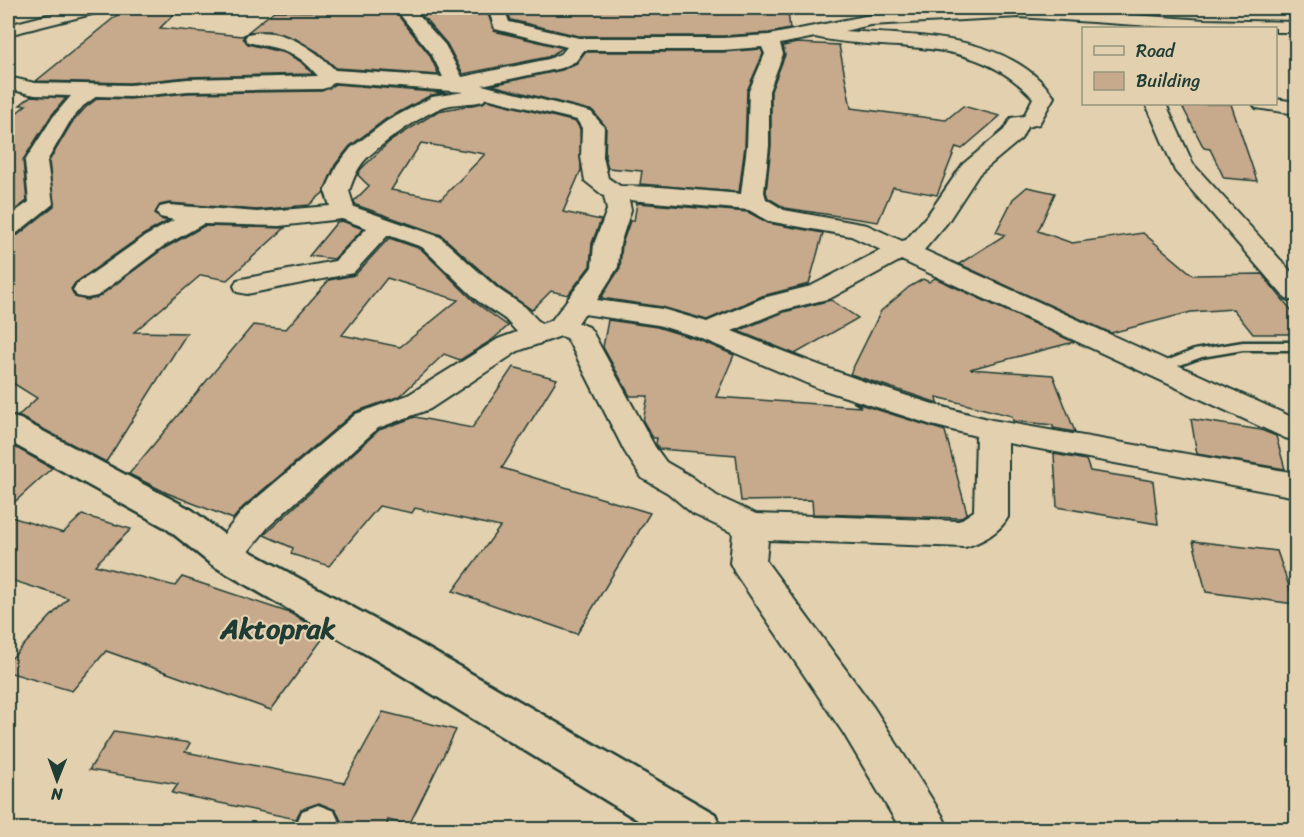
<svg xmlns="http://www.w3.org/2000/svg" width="1304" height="837" font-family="Sriracha,sans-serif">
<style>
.building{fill:#c7a98c;stroke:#1f3d34;stroke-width:1.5;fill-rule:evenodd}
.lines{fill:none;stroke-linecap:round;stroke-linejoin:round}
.lane-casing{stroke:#1f3d34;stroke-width:5}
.street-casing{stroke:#1f3d34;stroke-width:4}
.secondary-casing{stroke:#1f3d34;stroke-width:5}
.lane{fill:#e3d0ae;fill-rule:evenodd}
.street{fill:#e3d0ae;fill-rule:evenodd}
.secondary{fill:#e3d0ae;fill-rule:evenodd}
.labels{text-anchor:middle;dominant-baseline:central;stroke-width:4.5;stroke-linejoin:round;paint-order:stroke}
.near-quarter-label{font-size:28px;font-weight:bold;fill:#1f3d34;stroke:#e3d0ae}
</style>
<rect width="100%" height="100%" fill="#e3d0ae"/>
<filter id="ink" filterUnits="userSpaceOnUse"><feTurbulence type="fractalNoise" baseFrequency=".0167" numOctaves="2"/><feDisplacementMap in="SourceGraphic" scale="12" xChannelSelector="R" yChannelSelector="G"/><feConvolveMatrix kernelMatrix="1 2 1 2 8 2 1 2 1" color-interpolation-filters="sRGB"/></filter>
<g filter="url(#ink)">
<path class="building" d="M126,8H180L160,28L242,36L246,34L243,38L248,44L285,53L300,61L313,74L188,77L130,83L36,81Z
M330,8L398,10L400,18L429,54L439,75L336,68L318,52L296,39L272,31L248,32L274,11L326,12Z
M450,8H486L494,31L563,48L548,57L463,74L447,44L421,14L423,12L441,13Z
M506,8L771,9V11L788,12L790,29L769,33L723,36H579L511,20Z
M797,43L839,45L851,108L946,120L963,106L1000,116L962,149L956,147L937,195L893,187L878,222L785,208L768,198L766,192L771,146V91L785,55L783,46Z
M761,49L763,54L747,91L745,146L739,192L640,184L642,171L608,168L605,157L606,127L593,111L492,85L562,70L577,63L585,52H723Z
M335,84L445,93L431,95L386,119L350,146L335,165L323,193L309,205L257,210L169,203L160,205L155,213L160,219L168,221L143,235L75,283L71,289L75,297L87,300L97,298L163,249L204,226L285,228L227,280L201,275L134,332L187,333L106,462L18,416L37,398L8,380V237L18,235L54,206L49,161L71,124L85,108L98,98L130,99L188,93L322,91Z
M31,96L66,98L51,116L23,160L27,201L8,215V120L26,105H20Z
M487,100L576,122L580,129L581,170L563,212L601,220L592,243L590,266L568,295L551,291L532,310L499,287L441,235L356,205L354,201L369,186L358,175L361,169L389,142L438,111L483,103ZM421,143L485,154L441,199L391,190Z
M1181,104H1231L1257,181L1224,178L1210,149L1204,148Z
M1027,187L1055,193L1038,231L1072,243L1143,233L1193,275L1262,274L1296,316V334H1253L1233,309L1191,312L1111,333L959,264L1005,235L996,232L1013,199Z
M637,203L748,212L768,223L823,233L809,284L762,296L707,320L662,307L601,298L620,268L622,244L630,221H634Z
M342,221L363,229L334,259L309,256L337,222Z
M389,238L421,249L476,303L508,326L492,340L460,360L444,354L400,396L355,412L243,507L233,519L167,493L129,474L253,325L286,329L329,280L355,275ZM387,278L458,300L400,347L342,335Z
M935,278L1074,342L970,369L1053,375L1075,432L1053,428V425L1013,421L1012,416L937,397L938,403L850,374L881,311L909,287L923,279L929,282Z
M831,300L858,318L795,354L738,331L784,312Z
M608,320L657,327L699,340L734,355L716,397L861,407L853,402L945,431L967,513L960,518L813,514L812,500L741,501L736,455L659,449L656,444L657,438H653L643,421L648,396H630L603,347Z
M513,367L557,379L502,468L650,513L577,634L453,591L500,527L415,508L412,513L379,506L329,566L291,554L293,548L264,535L379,430L415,417L472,428Z
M1191,419L1261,430L1276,436L1285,469L1197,454Z
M8,443L52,468L8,508Z
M1054,454L1086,460L1090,471L1153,481L1158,524L1057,507Z
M82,515L131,529L95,565L175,586L182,577L290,613L326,634L271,710L106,651L72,691L8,672V662L68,598L8,579V516L63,533Z
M1193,541L1277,551L1295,604L1206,592Z
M383,712L456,730L409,825L388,820L386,830H342L343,825L336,810L319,803L301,809L296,819L172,793L178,784L89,770L114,731L190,743L185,752L344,783Z"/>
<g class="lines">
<defs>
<path id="lane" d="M1243,342H1296V350H1243L1202,357L1161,372L1154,368L1156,365L1194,350Z"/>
<path id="street" d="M75,8H103L100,12L8,35V25Z
M403,8H423L418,14L420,17L445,45L462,77L549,59L562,53L567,47L495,29L488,8H504L509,22L579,38H723L769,35L870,15L991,8H1035L1205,20L1296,22V32H1276V28H1180L1019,17L870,25L844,31C913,36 1009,32 1054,97L1039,124L1027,127L1021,139L979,174L947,223L924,250L1296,419V441L1285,438L901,260L831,298L783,310L732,331C817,365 902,398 992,420L1296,473V497L1008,443V517C1000,532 982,542 965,547L768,540L766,561L874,708L942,815L949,830H901L844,734L735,573L730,563L733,533L693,514L668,493L642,478L625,452L567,338L561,336L518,351L430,409L378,428L268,527L238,564L225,568L212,564L207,555L244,509L356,414L408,395L498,339L517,332L505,319L478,301L422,247L388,235L353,273L247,294L237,292L234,286L237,280L247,278L335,261L367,228L342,219L279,226L203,224L162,247L97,296L87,298L77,296L73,290L77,284L144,237L174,220L160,217L157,212L160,207L169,205L257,212L330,206L325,191L337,166L351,148L387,121L432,97L464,92L334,82L329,87L322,89L188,91L130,97L97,96L83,106L69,123L47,161L53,204L17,233L8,235V217L29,202L25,161L53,117L71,96L35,95L8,89V77L35,83L130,85L188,79L318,76C293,47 281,50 248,42L245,38L248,34C280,26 314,48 335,70L443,77L431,53L402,17L399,12ZM815,37C893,54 972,32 1033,98L1024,116L1011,118L1004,130L963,164L929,213L906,240L902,241L867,225L784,210L766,199L764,192L769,146V91L783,54L780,44ZM762,47L765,54L749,91L747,146L741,194L660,187L620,186L608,178L603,157L604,127L591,112L482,85L562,68L576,61L584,50H723ZM486,98L577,120L582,128L581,157L585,181L604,196L607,210L594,244L592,267L552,320L541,324L525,307L498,289L440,237L354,207L349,191C352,183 355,173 361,165C372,149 427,111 446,106C458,103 471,104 483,101ZM629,200L749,210L768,221L851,236L881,250L811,286L763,298L707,322L662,309L597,300L618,267L620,244L631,210ZM584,314L658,325L700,338L818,388L932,425L976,436L974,511L959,521L756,514L717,496L692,477L666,462L655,447L593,333L589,327L578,323Z
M1276,99L1296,102V114L1256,108L1253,104H1276Z
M1146,104H1166L1193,164L1296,277V301L1286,299L1175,171Z
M318,805L334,811L341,826L340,830H294L302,811Z"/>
<path id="secondary" d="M8,416L20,419L192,510L238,545L420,644L715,814L722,830H654L390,668L212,565L166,528L8,441Z"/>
</defs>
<use href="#lane" class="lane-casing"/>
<use href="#street" class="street-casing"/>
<use href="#secondary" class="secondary-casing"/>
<use href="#lane" class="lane"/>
<use href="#street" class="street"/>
<use href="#secondary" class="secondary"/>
</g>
</g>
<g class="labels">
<g class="near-quarter-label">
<text x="278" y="628">Aktoprak</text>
</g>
</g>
<rect width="1304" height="837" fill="none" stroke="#e3d0ae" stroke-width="30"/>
<rect x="15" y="15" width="1274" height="807" fill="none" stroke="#1f3d34" stroke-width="2" filter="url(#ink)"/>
<rect x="1082" y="27" width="195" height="78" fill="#e3d0ae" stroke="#95957d" stroke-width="1.5"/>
<rect x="1094" y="46" width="30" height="9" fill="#e3d0ae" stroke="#95957d" stroke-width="1.5"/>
<text x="1136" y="57" font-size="18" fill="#1f3d34">Road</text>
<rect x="1094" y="72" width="30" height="18" fill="#c7a98c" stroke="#95957d" stroke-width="1.5"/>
<text x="1136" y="87" font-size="18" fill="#1f3d34">Building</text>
<g transform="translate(57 780) rotate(181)" stroke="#e3d0ae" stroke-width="4.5" paint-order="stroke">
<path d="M0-4.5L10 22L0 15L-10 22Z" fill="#1f3d34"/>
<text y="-9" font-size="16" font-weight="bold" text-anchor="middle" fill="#1f3d34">N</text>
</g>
</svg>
